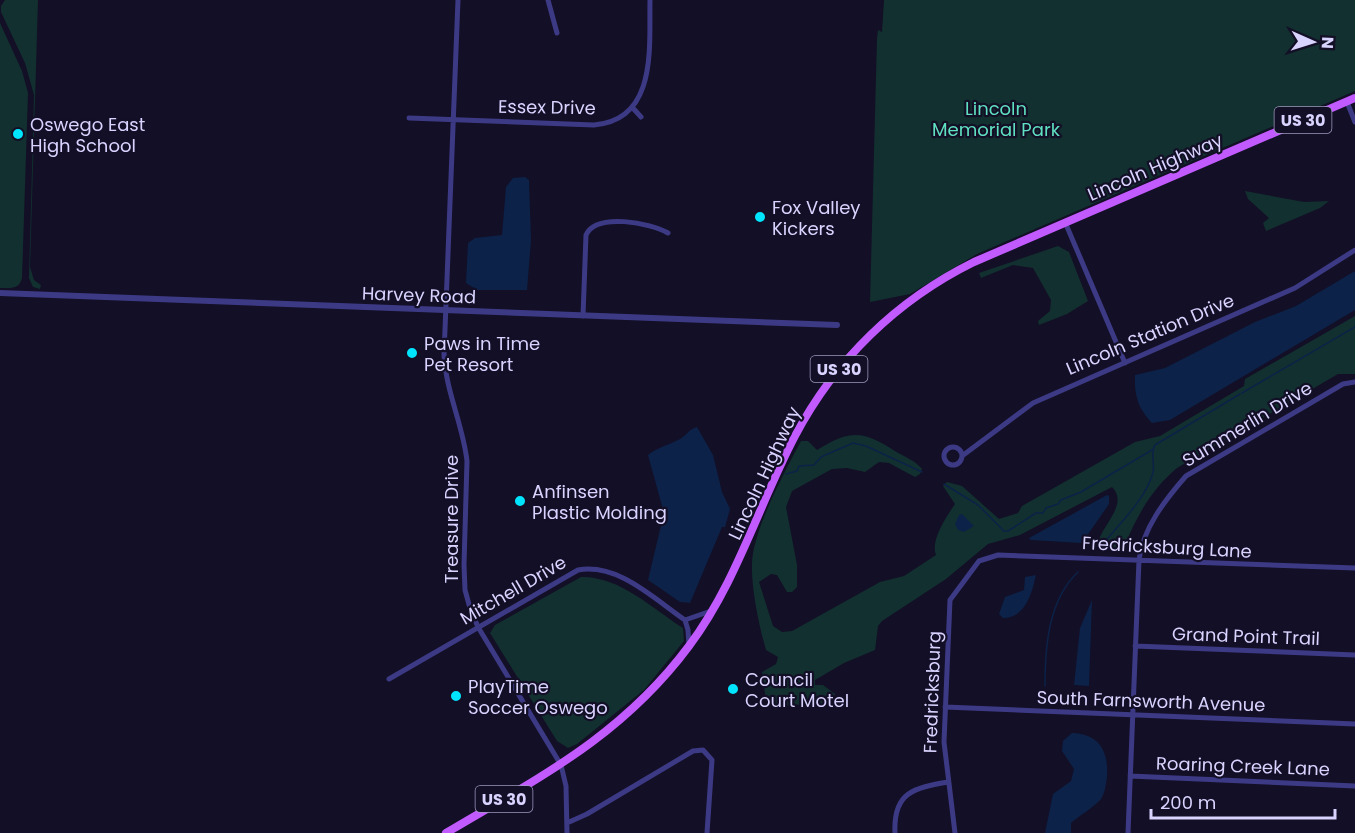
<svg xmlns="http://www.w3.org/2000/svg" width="1355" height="833" font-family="Poppins,sans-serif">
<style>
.green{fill:#12302f}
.water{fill:#0c2248}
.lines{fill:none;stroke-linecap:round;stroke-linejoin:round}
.stream{stroke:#0c2248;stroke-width:1.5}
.minor{stroke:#3d3a85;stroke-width:5}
.tertiary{stroke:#3d3a85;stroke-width:6}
.primary{stroke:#c25bff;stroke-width:8}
.poi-dot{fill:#00e5ff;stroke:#130f26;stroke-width:2}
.labels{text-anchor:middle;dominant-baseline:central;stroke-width:4.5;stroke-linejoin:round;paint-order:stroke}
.shield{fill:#130f26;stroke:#9e99be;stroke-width:1.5}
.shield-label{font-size:16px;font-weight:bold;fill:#d9d4ff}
.street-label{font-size:18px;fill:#d9d4ff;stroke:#130f26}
.park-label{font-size:18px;fill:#5fe0c0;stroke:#130f26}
.poi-label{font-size:18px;fill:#d9d4ff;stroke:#130f26;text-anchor:start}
</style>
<rect width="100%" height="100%" fill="#130f26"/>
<path class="green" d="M5,0H38L30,267L34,280L41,285L40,289L33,287L29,278L34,95L25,63L1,12V6Z
M884,0H1355V91L977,254L910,294L870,302L877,39L878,30L882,32Z
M0,23L22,71L28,93L22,278C19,290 10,288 0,288Z
M1245,191L1304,202L1329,201L1320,208L1266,231L1263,223L1269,218L1248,199Z
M1058,246L1069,252L1088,301L1067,314L1039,325L1038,321L1050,311L1051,300L1033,268L1013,265L981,278L979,273Z
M1355,316V374H1338L1177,468C1160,482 1146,501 1136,521C1130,531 1128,542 1119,550L1098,545C1099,527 1130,505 1112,487L1020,535L988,544L946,579L882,621L878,626L875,650L844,663L815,680V685H823L835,694V702C815,709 794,700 775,710L776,704L766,701L762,672L776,664L778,657L766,650C759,626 751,588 752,563C753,530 785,471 801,441H808L817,450C850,430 862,430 895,451C903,456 916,461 922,469L920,474L915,477L889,463L879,462L865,472L847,468L832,469L792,491L786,507L797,565V587L792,592H787L777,575L771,574L759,582L773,626L782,632L792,631L880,582L904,576L936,555C930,540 947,516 955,504L943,486L947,482L962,486L999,519L1018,513L1022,506L1135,442L1160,436L1244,386L1245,379Z
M581,577C619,576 652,608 683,628L684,641L644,690L577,744L568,748L557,741L490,633L495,625Z"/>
<path class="water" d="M513,178L525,177L529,180L531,240L527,290H477L466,283L468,243L475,238L502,235L506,187Z
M1355,271V310L1170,420L1152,423C1138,409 1134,395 1135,375L1165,368L1255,322L1296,306Z
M697,427L713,455L722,492L730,509L725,527H722L690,603L680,602L648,580L664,513L648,455C658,447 669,445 680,439C687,435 689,429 697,427Z
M1107,495L1109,496V504L1082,543L1031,540L1029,538Z
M962,514L974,526L964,532L958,530L955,524L959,515Z
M1036,575C1032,594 1025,618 1003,618L999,614L1005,597L1024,590L1025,577Z
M1092,600L1089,686L1074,685L1080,628Z
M1072,733C1099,734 1109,751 1107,777C1106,784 1105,793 1101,799C1093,808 1080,815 1071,823V833H1045L1053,794L1071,781L1074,769L1062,751L1063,741Z"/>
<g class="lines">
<path class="stream" d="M1242,393L1355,327
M786,474L797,471L799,466L814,465L821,457L853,443L866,446L922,472
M944,484L978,505L1004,531H1008L1036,513H1043L1046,508L1058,504L1061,500L1081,492L1152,450
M747,515L755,498L762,492
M1102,545C1119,524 1145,500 1153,473C1155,464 1150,453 1155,445L1240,394
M1045,686C1045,648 1048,600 1078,572"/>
<path class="minor" d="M458,0L444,355C446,392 463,425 467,461L464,565L465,590L470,608L478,627L561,765L566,786L567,833
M548,0L557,33
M1347,102L1355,122
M632,107L641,117
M409,118L594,125C658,120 649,46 650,0
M1065,222L1125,363
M583,316L586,235C596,212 651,223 668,233
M944 456a9 9 0 1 1 18 0a9 9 0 1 1-18 0Z
M962,456L1033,403L1295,288L1355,250
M685,620L711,611
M1135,646L1355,655
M389,679L578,570C618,563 653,598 685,620L688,630L689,646
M945,707L1355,724
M1130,776L1355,786
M567,823L587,814L693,751L703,750L712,760L707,833
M895,833C893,792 914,788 948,782
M955,833L944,742L950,600L979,561L998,555L1355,568
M1128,833L1139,560C1143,528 1165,500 1186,476L1343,384L1355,382"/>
<path class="tertiary" d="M0,293L837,325"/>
<path class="primary" d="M446,833C540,777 622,736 689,646C737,582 758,506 795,436C835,360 897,300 974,262L1355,98"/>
</g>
<g class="poi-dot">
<circle cx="18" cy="134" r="6"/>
<circle cx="760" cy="217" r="6"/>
<circle cx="412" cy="353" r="6"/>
<circle cx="520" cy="501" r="6"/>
<circle cx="733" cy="689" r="6"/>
<circle cx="456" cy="696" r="6"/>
</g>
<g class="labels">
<g class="shield">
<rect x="1274.5" y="107" width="57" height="26" rx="4.5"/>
<rect x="810.5" y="356" width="57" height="26" rx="4.5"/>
<rect x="475.5" y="786" width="57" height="26" rx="4.5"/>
</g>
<g class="shield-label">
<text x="1303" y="120">US 30</text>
<text x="839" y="369">US 30</text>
<text x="504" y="799">US 30</text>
</g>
<g class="street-label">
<text transform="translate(547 107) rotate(1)">Essex Drive</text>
<text transform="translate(1155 167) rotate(-23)">Lincoln Highway</text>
<text transform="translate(419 295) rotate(2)">Harvey Road</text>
<text transform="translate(1150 334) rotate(-23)">Lincoln Station Drive</text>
<text transform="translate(1247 424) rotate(-31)">Summerlin Drive</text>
<text transform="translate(764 473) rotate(-65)">Lincoln Highway</text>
<text transform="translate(451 519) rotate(-90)">Treasure Drive</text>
<text transform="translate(1167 547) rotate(3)">Fredricksburg Lane</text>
<text transform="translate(513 590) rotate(-30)">Mitchell Drive</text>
<text transform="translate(1246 636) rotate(2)">Grand Point Trail</text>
<text transform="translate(932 692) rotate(-88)">Fredricksburg</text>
<text transform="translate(1151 701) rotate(2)">South Farnsworth Avenue</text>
<text transform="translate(1243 766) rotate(2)">Roaring Creek Lane</text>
</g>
<g class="park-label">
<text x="996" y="108">Lincoln<tspan x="996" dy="21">Memorial Park</tspan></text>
</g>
<g class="poi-label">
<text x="30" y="124">Oswego East<tspan x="30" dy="21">High School</tspan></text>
<text x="772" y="207">Fox Valley<tspan x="772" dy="21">Kickers</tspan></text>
<text x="424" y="343">Paws in Time<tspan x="424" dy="21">Pet Resort</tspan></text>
<text x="532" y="491">Anfinsen<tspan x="532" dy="21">Plastic Molding</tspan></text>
<text x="745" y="679">Council<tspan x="745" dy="21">Court Motel</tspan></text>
<text x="468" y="686">PlayTime<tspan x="468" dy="21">Soccer Oswego</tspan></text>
</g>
</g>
<g transform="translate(1313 42) rotate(93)" stroke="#130f26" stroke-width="4.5" paint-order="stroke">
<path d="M0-4.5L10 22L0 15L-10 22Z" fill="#d9d4ff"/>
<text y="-9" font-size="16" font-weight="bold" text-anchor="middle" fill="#d9d4ff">N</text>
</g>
<path d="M1151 809v9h184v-9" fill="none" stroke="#d9d4ff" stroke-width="3"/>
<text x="1160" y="809" font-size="18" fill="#d9d4ff" stroke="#130f26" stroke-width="4.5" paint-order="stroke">200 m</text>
</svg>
